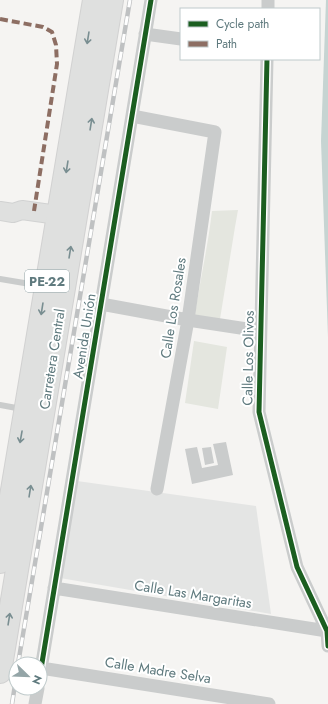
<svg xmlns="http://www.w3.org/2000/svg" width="328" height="704" font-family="Jost,sans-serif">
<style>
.built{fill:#e4e5e4}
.green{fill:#e4e6df}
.water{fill:#c6d4d2}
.building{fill:#cacccc}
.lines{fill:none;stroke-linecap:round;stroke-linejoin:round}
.secondary-casing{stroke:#d1d2d2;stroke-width:20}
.highway-casing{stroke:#d1d1d1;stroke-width:24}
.lane{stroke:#cacccc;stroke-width:6}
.street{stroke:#cacccc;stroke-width:13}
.secondary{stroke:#dfe0df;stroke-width:18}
.highway{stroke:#dfe0df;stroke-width:22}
.rail-casing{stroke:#bfc1c2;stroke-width:4.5}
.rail{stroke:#fff;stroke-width:3;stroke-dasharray:9;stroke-linecap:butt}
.quiet{stroke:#8d6e63;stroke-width:4;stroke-dasharray:8 4;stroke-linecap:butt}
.cycleway-casing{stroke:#fff;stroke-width:8}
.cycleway{stroke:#1b5e20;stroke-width:5}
.oneway{stroke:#798e91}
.labels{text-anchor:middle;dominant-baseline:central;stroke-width:4;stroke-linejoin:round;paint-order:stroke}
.shield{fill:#fff;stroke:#8fa2a5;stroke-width:1}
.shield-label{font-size:13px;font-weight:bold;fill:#5f7a7e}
.street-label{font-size:14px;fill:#5f7a7e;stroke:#fff}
</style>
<rect width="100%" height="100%" fill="#f5f4f2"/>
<path class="built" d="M77,481L256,506L271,614L60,578Z"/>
<path class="green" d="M238,210L235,227L220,319L195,315C200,280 208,246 212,211Z
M194,341L227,347L218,409L185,403Z"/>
<path class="water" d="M326,0H328V337L321,141Z"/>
<path class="building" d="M226,442L233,475L192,484L185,449L197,447L202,468L218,465L213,444Z
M211,447L214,463L205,465L202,448Z"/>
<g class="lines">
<defs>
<path id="secondary" d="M0,211L13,213L22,210L72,217"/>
<path id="highway" d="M0,562L94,0
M0,672L112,0"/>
</defs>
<use href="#secondary" class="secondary-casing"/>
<use href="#highway" class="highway-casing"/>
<path class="lane" d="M0,279L42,286
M0,405L22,409"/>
<path class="street" d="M268,9V0
M145,34L181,39
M267,59L259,412L297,567L327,631L328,646
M132,116L215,132L188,320L157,489
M101,304L188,320L260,331
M54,588L327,631
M41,668L269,704
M40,675L151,0
M35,704L38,688"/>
<use href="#secondary" class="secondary"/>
<use href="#highway" class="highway"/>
<defs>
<path id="rail" d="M18,664L130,0
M12,704L16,678"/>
</defs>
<use href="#rail" class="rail-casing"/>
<use href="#rail" class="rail"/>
<path class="quiet" d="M0,19L43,27L52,32L56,45L57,64L34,211"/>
<defs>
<path id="cycleway" d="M267,59L259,412L297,567L327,631L328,646
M40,675L151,0"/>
</defs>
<use href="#cycleway" class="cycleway-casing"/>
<use href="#cycleway" class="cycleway"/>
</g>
<defs><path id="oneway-shaft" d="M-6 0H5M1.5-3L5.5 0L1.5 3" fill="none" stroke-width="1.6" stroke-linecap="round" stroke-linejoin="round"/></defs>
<g class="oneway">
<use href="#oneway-shaft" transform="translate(88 38) rotate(99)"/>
<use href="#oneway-shaft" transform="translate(91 124) rotate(-81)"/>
<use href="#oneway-shaft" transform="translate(67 167) rotate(99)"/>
<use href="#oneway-shaft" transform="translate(70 252) rotate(-81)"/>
<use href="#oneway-shaft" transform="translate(42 309) rotate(99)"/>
<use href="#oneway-shaft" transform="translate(21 437) rotate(100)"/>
<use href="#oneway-shaft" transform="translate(30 491) rotate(-81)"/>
<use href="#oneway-shaft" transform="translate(9 619) rotate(-81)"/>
</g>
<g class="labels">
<rect class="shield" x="25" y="270" width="44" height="22" rx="3"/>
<g class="shield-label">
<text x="47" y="281">PE-22</text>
</g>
<g class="street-label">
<text transform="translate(173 308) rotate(-81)">Calle Los Rosales</text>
<text transform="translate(84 336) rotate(-81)">Avenida Unión</text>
<text transform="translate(248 358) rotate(-89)">Calle Los Olivos</text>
<text transform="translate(52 359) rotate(-81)">Carretera Central</text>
<text transform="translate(193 594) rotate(9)">Calle Las Margaritas</text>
<text transform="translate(158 670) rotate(9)">Calle Madre Selva</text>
</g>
</g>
<rect x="180" y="8" width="140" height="52" fill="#ffffff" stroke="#bfcacb"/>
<rect x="188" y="21" width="20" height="6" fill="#1b5e20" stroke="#bfcacb"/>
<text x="216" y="28" font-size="12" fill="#5f7a7e">Cycle path</text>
<rect x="188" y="41" width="20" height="6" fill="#8d6e63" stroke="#bfcacb"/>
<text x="216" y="48" font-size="12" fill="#5f7a7e">Path</text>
<g transform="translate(28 676) rotate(113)"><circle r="19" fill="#ffffff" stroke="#bfcacb"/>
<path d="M0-3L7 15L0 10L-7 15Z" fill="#94a5a7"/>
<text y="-6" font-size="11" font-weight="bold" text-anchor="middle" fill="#5f7a7e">N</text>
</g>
</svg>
